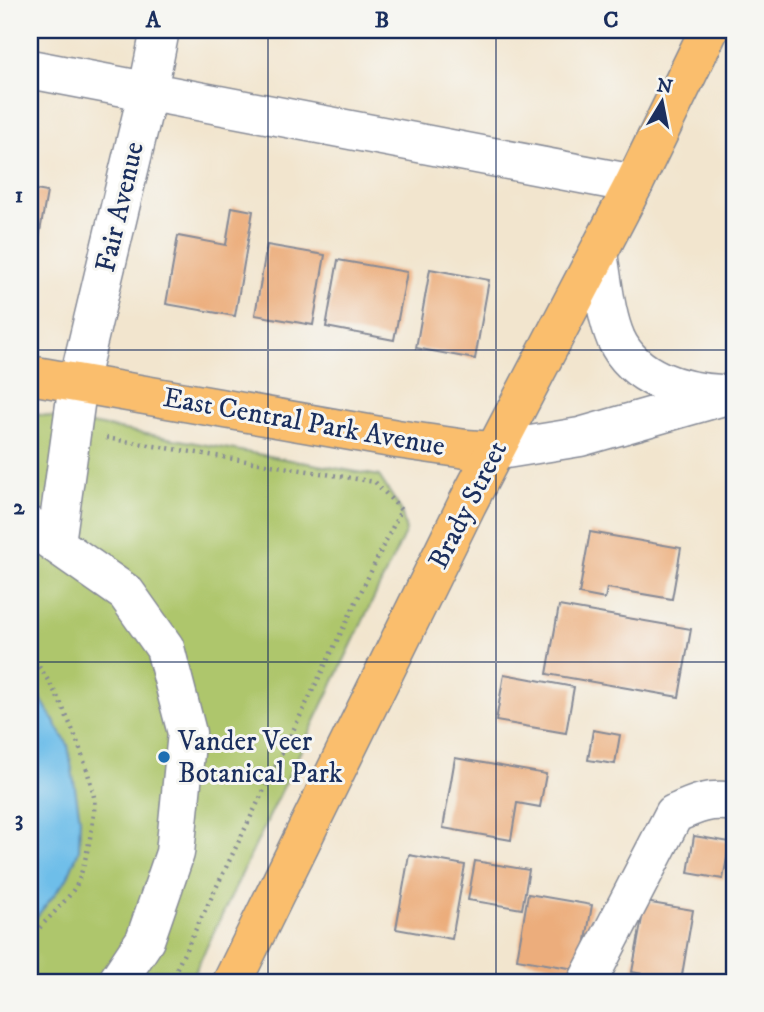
<svg xmlns="http://www.w3.org/2000/svg" width="764" height="1012" font-family="'IM FELL DW Pica',serif">
<style>
.green{fill:#aec66c;stroke:#647a65;stroke-width:2}
.water{fill:#6ebee9;stroke:#4476a4;stroke-width:2}
.building{fill:#ecad7c}
.lines{fill:none;stroke-linecap:round;stroke-linejoin:round}
.minor-casing{stroke:#868a96;stroke-width:41}
.major-casing{stroke:#868a96;stroke-width:41}
.highway-casing{stroke:#868a96;stroke-width:41}
.path{stroke:#868a96;stroke-width:4.5;stroke-dasharray:2 5;stroke-linecap:butt}
.minor{stroke:#fff;stroke-width:38}
.major{stroke:#fabe6d;stroke-width:38}
.highway{stroke:#fabe6d;stroke-width:38}
.grid{fill:none;stroke:#1b2f5e;stroke-width:2;stroke-opacity:0.55}
.poi-dot{fill:#1f6fb2;stroke:#f6f6f2;stroke-width:2.5}
.labels{text-anchor:middle;dominant-baseline:central;stroke-width:6;stroke-linejoin:round;paint-order:stroke}
.street-label{font-size:28px;fill:#1b2f5e;stroke:#f6f6f2}
.poi-label{font-size:28px;fill:#1b2f5e;stroke:#f6f6f2;text-anchor:start}
.neatline{fill:none;stroke:#1b2f5e;stroke-width:2.5}
.grid-label{font-size:23px;text-anchor:middle;font-weight:bold;fill:#1b2f5e}
</style>
<rect width="100%" height="100%" fill="#f6f6f2"/>
<filter id="ink" filterUnits="userSpaceOnUse"><feTurbulence type="fractalNoise" baseFrequency=".0143" numOctaves="2"/><feDisplacementMap in="SourceGraphic" scale="14" xChannelSelector="R" yChannelSelector="G"/><feConvolveMatrix kernelMatrix="1 2 1 2 8 2 1 2 1" color-interpolation-filters="sRGB"/></filter>
<filter id="wash" filterUnits="userSpaceOnUse"><feTurbulence type="fractalNoise" baseFrequency=".00686" numOctaves="4" result="noise"/><feDisplacementMap in="SourceGraphic" scale="28" xChannelSelector="R" yChannelSelector="G"/><feGaussianBlur stdDeviation="1.57" result="paint"/><feColorMatrix in="noise" values="0 0 0 0 0 0 0 0 0 0 0 0 0 0 0 0 0 1.4 0 .05"/><feComposite in="paint" operator="in"/></filter>
<g filter="url(#wash)">
<rect width="100%" height="100%" fill="#f2e5ce"/>
<path class="green" d="M30,413L379,476L401,510L406,531L190,982H30Z"/>
<path class="water" d="M30,680L68,745L80,818L79,850L67,879L30,925Z"/>
<g id="blocks">
<path class="building" d="M30,189L47,192L31,283H30Z
M232,207L253,211L235,316L166,304L178,236L226,245Z
M267,245L325,255L313,325L255,315Z
M338,260L407,272L394,340L326,327Z
M430,269L489,280L475,359L416,348Z
M590,532L681,548L672,599L607,588L605,599L579,594Z
M559,606L691,629L679,697L547,674Z
M504,674L574,687L566,733L496,721Z
M593,730L620,735L615,764L588,760Z
M455,758L546,774L540,807L517,803L511,840L443,828Z
M694,836L730,842L723,879L688,873Z
M409,855L465,865L452,939L396,929Z
M475,861L529,870L522,909L468,900Z
M528,894L592,905L581,970L517,959Z
M645,902L693,910L681,981L632,972Z"/>
</g>
</g>
<g filter="url(#ink)">
<use href="#blocks" fill-opacity="0" stroke="#868a96" stroke-width="2"/>
<g class="lines">
<defs>
<path id="minor" d="M30,69L634,184
M598,254C603,281 605,313 616,339C634,379 682,392 721,394
M494,451L580,437L734,393
M30,526L126,593L165,648L187,733L175,853L145,940L117,982
M56,543L78,383L148,90L160,30
M587,982L674,814C696,804 709,798 734,802"/>
<path id="major" d="M30,375L397,439L466,449L494,451"/>
<path id="highway" d="M232,982L467,504L634,184L709,30"/>
</defs>
<use href="#minor" class="minor-casing"/>
<use href="#major" class="major-casing"/>
<use href="#highway" class="highway-casing"/>
<path class="path" d="M106,438L375,482L401,510L170,982
M30,656C58,685 86,758 94,797C97,813 84,872 76,886C64,905 44,921 30,939"/>
<use href="#minor" class="minor"/>
<use href="#major" class="major"/>
<use href="#highway" class="highway"/>
</g>
</g>
<path class="grid" d="M268,30V982M496,30V982M30,350H734M30,662H734"/>
<circle class="poi-dot" cx="164" cy="757" r="7"/>
<g class="labels">
<g class="street-label">
<text transform="translate(120 207) rotate(-77)">Fair Avenue</text>
<text transform="translate(304 422) rotate(10)">East Central Park Avenue</text>
<text transform="translate(468 505) rotate(-63)">Brady Street</text>
</g>
<g class="poi-label">
<text x="178" y="741">Vander Veer<tspan x="178" dy="32">Botanical Park</tspan></text>
</g>
</g>
<rect width="764" height="1012" fill="none" stroke="#f6f6f2" stroke-width="77"/>
<g transform="translate(662 102) rotate(10)" stroke="#f6f6f2" stroke-width="5" paint-order="stroke">
<path d="M0-5L12 26L0 18L-12 26Z" fill="#1b2f5e"/>
<text y="-10" font-size="19" font-weight="bold" text-anchor="middle" fill="#1b2f5e">N</text>
</g>
<rect x="38" y="38" width="688" height="936" class="neatline"/>
<g class="grid-label">
<text x="153" y="27">A</text>
<text x="382" y="27">B</text>
<text x="611" y="27">C</text>
<text x="19" y="202">1</text>
<text x="19" y="514">2</text>
<text x="19" y="826">3</text>
</g>
</svg>
